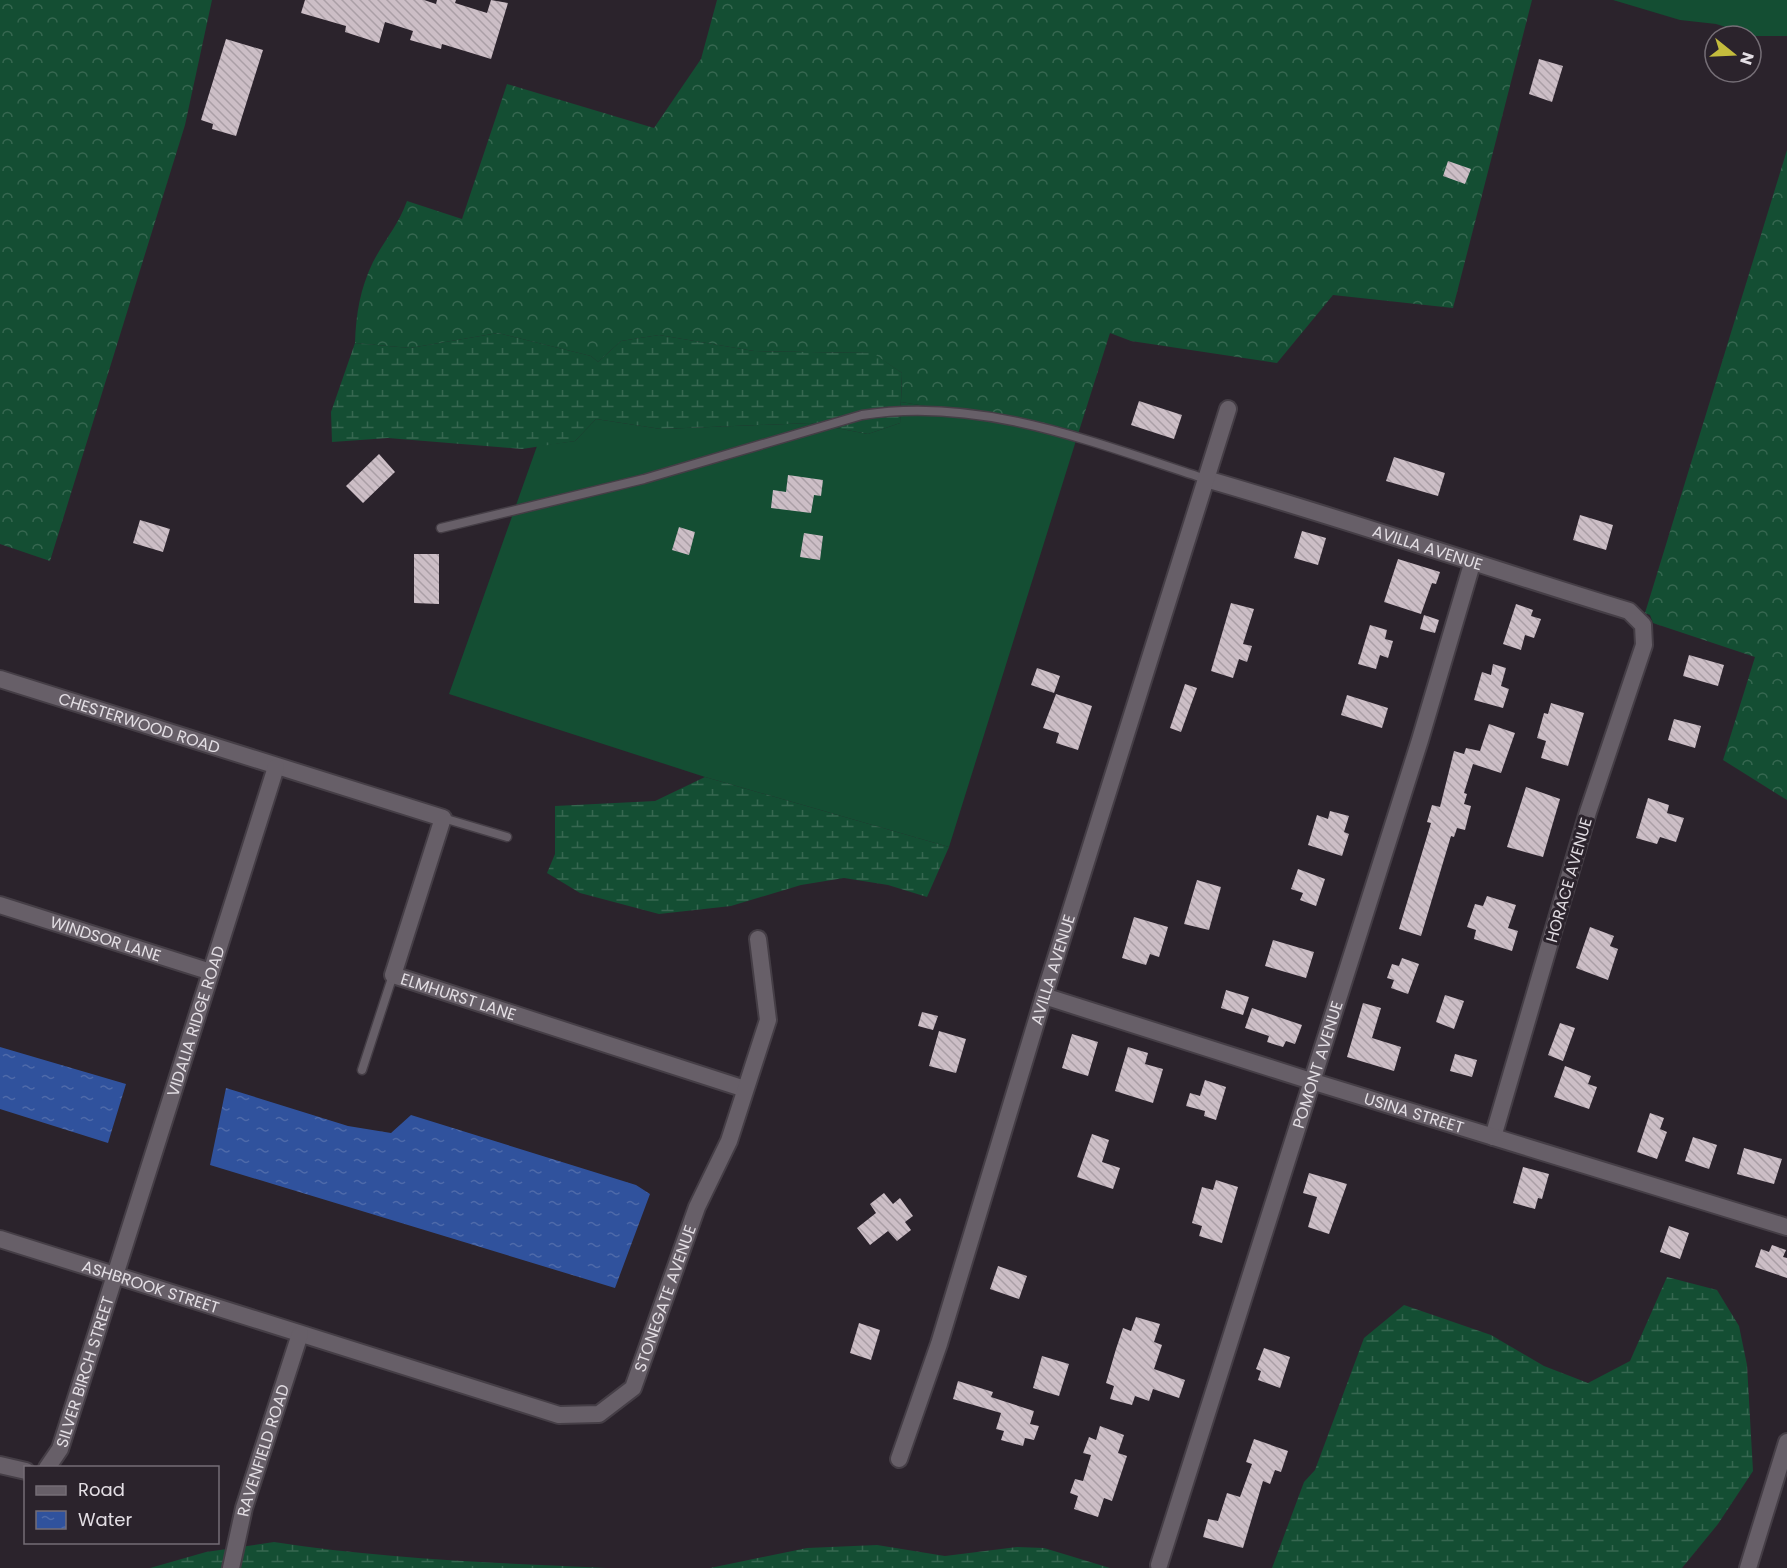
<svg xmlns="http://www.w3.org/2000/svg" width="1787" height="1568" font-family="Poppins,sans-serif">
<style>
.grass{fill:#144e33}
.forest{fill:url(#forest-crowns)}
.wetland{fill:url(#wetland-marsh)}
.water{fill:url(#water-ripples)}
.building{fill:url(#building-back-hatch)}
.lines{fill:none;stroke-linecap:round;stroke-linejoin:round}
.lane-casing{stroke:#453e46;stroke-width:11}
.street-casing{stroke:#453e46;stroke-width:20}
.lane{stroke:#675f68;stroke-width:8}
.street{stroke:#675f68;stroke-width:16}
.labels{text-anchor:middle;dominant-baseline:central;stroke-width:6;stroke-linejoin:round;paint-order:stroke}
.street-label{font-size:16px;fill:#e3dee4;stroke:#2b232c}
</style>
<defs>
<pattern id="forest-crowns" width="20" height="18" patternUnits="userSpaceOnUse" patternTransform="scale(1.5)"><rect width="20" height="18" fill="#144e33"/><path d="M2 6a3 3 0 1 1 6 0M12 15a3 3 0 1 1 6 0" fill="none" stroke="#366750"/></pattern>
<pattern id="wetland-marsh" width="20" height="14" patternUnits="userSpaceOnUse" patternTransform="scale(1.5)"><rect width="20" height="14" fill="#144e33"/><path d="M1 5h8M5 5V1M11 12h8M15 12V8" fill="none" stroke="#366750"/></pattern>
<pattern id="water-ripples" width="26" height="14" patternUnits="userSpaceOnUse" patternTransform="scale(1.5)"><rect width="26" height="14" fill="#30529d"/><path d="M2 4q2-2 4 0t4 0M15 11q2-2 4 0t4 0" fill="none" stroke="#4e6aaa"/></pattern>
<pattern id="building-back-hatch" width="6" height="6" patternUnits="userSpaceOnUse" patternTransform="scale(1.5)"><rect width="6" height="6" fill="#ccbec6"/><path d="M-1 5l2 2M0 0l6 6M5-1l2 2" fill="none" stroke="#aa9fa6"/></pattern>
</defs>
<rect width="100%" height="100%" fill="#2b232c"/>
<path class="grass" d="M1613,0H1787V36H1754L1716,24L1680,20Z
M901,402L1079,431L949,847L705,777L449,694L537,446L575,441L596,419L661,429L810,423L868,434L900,423Z"/>
<path class="forest" d="M0,0H212L185,125L50,561L0,544Z
M717,0H1532L1453,308L1333,295L1277,363L1131,341L1110,333L1079,431L901,402L902,373L872,353L754,351L659,335L621,341L598,362L591,356L498,333L410,348L355,343C356,314 360,289 373,262C385,239 398,226 407,201L462,219L507,84L654,128L701,59Z
M1787,150V800L1723,760L1755,657L1653,623L1650,615L1645,613Z"/>
<path class="wetland" d="M498,333L591,356L598,362L621,341L659,335L754,351L873,353L902,373L900,423L868,434L810,423L661,429L596,419L575,441L522,449L388,438L332,442L331,412L355,343L410,348Z
M705,777L949,847L927,897L888,885L844,878L801,885L731,906L659,914L580,893L547,873L555,854V806L655,801Z
M1667,1277L1717,1290L1739,1326L1747,1365L1753,1471L1718,1524L1682,1568H1272L1304,1482L1315,1470L1364,1338L1404,1305L1491,1335L1544,1366L1588,1383L1630,1361Z
M274,1542C384,1559 495,1563 607,1568H150L206,1552Z
M877,1545L945,1556L1017,1547L1044,1548L1110,1568H710L807,1548Z"/>
<path class="water" d="M0,1047L126,1084L108,1143L0,1109Z
M226,1088L348,1126L391,1133L411,1115L636,1185L650,1194L615,1288L210,1165Z"/>
<path class="building" d="M305,0H424L436,4L437,0H456L455,3L487,13L491,0L508,3L491,59L442,44L441,49L410,40L413,31L385,22L379,43L345,32L346,26L301,13Z
M226,39L263,50L236,136L212,129L213,124L201,120Z
M1539,59L1563,66L1552,102L1529,94Z
M1448,161L1471,169L1465,184L1443,176Z
M1139,401L1182,415L1174,439L1131,425Z
M379,454L395,472L363,503L346,486Z
M1394,457L1445,473L1438,496L1386,481Z
M788,475L823,480L821,496L814,495L811,513L771,508L773,490L786,492Z
M1580,515L1613,525L1606,550L1573,540Z
M140,520L170,529L163,552L133,543Z
M679,527L695,532L689,555L672,550Z
M1302,531L1326,538L1318,565L1294,558Z
M804,533L823,536L820,560L800,557Z
M414,554H439V604L414,603Z
M1398,559L1440,572L1436,584L1432,583L1421,614L1384,602Z
M1231,603L1254,609L1243,644L1252,646L1247,662L1239,659L1233,678L1211,671Z
M1516,604L1533,610L1531,616L1541,619L1534,638L1525,635L1521,650L1503,644Z
M1424,615L1439,620L1435,633L1420,629Z
M1370,625L1387,630L1385,639L1393,641L1388,658L1380,655L1376,669L1358,664Z
M1689,655L1724,665L1718,686L1683,676Z
M1493,664L1506,668L1501,686L1509,689L1503,708L1474,700L1482,672L1491,675Z
M1037,668L1060,676L1054,693L1031,685Z
M1185,684L1197,688L1181,732L1170,728Z
M1056,694L1092,706L1078,750L1056,743L1059,733L1043,728Z
M1347,695L1388,708L1382,728L1341,715Z
M1551,703L1584,713L1568,766L1541,758L1546,741L1537,738L1544,713L1548,714Z
M1674,719L1701,726L1695,748L1668,740Z
M1489,724L1515,733L1501,773L1473,764L1464,793L1467,794L1464,804L1471,806L1465,830L1457,828L1454,837L1451,836L1421,936L1399,929L1431,823L1427,822L1432,805L1440,807L1454,751L1464,754L1466,748L1480,751Z
M1526,787L1560,799L1543,857L1507,847Z
M1648,798L1669,805L1667,813L1684,818L1676,842L1660,837L1657,844L1636,838Z
M1330,811L1349,816L1344,832L1349,834L1342,856L1308,845L1317,815L1328,819Z
M1298,869L1325,879L1316,906L1300,900L1303,893L1291,889Z
M1197,880L1221,887L1209,930L1184,924Z
M1487,896L1516,905L1508,928L1518,931L1512,951L1474,939L1476,930L1467,927L1475,904L1483,906Z
M1134,917L1168,927L1159,957L1150,954L1146,965L1122,958Z
M1590,927L1614,936L1610,946L1618,949L1608,980L1576,968Z
M1273,940L1314,952L1306,978L1265,966Z
M1402,958L1419,964L1408,994L1391,988L1394,980L1387,978L1392,964L1399,966Z
M1226,990L1249,997L1243,1015L1221,1008Z
M1445,995L1464,1001L1454,1029L1436,1022Z
M1363,1003L1381,1008L1372,1038L1401,1047L1394,1071L1347,1057Z
M1252,1008L1302,1025L1295,1044L1286,1041L1283,1047L1267,1042L1269,1036L1245,1028Z
M922,1012L938,1016L933,1030L918,1026Z
M1560,1023L1575,1028L1563,1061L1548,1055Z
M939,1031L966,1039L956,1073L929,1066Z
M1072,1034L1098,1042L1088,1076L1062,1068Z
M1128,1047L1148,1053L1145,1064L1163,1069L1153,1103L1115,1091Z
M1455,1054L1477,1060L1472,1077L1450,1071Z
M1565,1066L1591,1076L1588,1084L1597,1087L1589,1109L1554,1097Z
M1205,1080L1226,1087L1216,1120L1204,1116L1205,1111L1186,1106L1190,1093L1200,1096Z
M1650,1113L1664,1118L1660,1129L1667,1132L1657,1159L1637,1152Z
M1092,1134L1109,1140L1102,1162L1120,1168L1113,1189L1077,1177Z
M1693,1137L1717,1145L1709,1169L1685,1161Z
M1744,1148L1782,1159L1774,1184L1737,1174Z
M1523,1167L1549,1174L1542,1199L1538,1198L1535,1209L1513,1203Z
M1309,1173L1347,1184L1329,1234L1308,1227L1317,1197L1303,1193Z
M1216,1180L1238,1187L1222,1243L1199,1236L1202,1226L1192,1223L1202,1187L1213,1190Z
M884,1193L893,1204L900,1198L913,1216L905,1222L911,1230L897,1241L888,1231L870,1245L857,1228L876,1213L870,1204Z
M1669,1226L1689,1233L1680,1259L1660,1252Z
M1772,1245L1786,1250L1783,1257L1787,1258V1278L1755,1267L1761,1249L1769,1252Z
M998,1266L1027,1276L1019,1299L990,1289Z
M1136,1317L1160,1324L1154,1342L1162,1345L1154,1369L1185,1380L1179,1398L1153,1389L1149,1401L1135,1396L1132,1405L1110,1399L1114,1386L1106,1383L1116,1349L1123,1328L1131,1331Z
M859,1323L880,1330L871,1360L850,1353Z
M1264,1348L1290,1357L1280,1388L1258,1380L1261,1371L1256,1369Z
M1042,1356L1069,1364L1059,1396L1033,1388Z
M958,1381L993,1392L991,1397L1034,1411L1030,1424L1039,1426L1034,1440L1025,1438L1023,1446L1001,1440L1004,1431L996,1429L1001,1413L953,1399Z
M1100,1426L1124,1435L1118,1453L1127,1456L1112,1501L1104,1498L1098,1517L1074,1509L1078,1496L1070,1493L1075,1479L1083,1481L1091,1455L1083,1453L1089,1437L1096,1440Z
M1254,1439L1288,1451L1281,1472L1275,1470L1270,1484L1263,1481L1243,1548L1203,1537L1208,1519L1218,1521L1227,1493L1240,1497L1252,1464L1246,1462Z"/>
<g class="lines">
<defs>
<path id="lane" d="M441,528L644,479L862,415C981,396 1095,443 1206,479
M443,818L507,837
M362,1070L393,975"/>
<g id="street">
<path id="s1" d="M1206,479C1348,520 1488,568 1629,611L1643,625L1644,645L1588,812L1493,1137"/>
<path id="s2" d="M0,679L443,818L393,975L745,1089"/>
<path id="s3" d="M0,905L211,972"/>
<path id="s4" d="M1044,996L1311,1081L1787,1227"/>
<path id="s5" d="M0,1239L559,1415L599,1414L633,1388L697,1207L729,1141L768,1020L758,939"/>
<path id="s6" d="M899,1459L939,1344L1044,996L1228,409"/>
<path d="M0,1465L26,1471"/>
<path id="s7" d="M47,1468L60,1449L276,767"/>
<path id="s8" d="M1159,1565L1420,740L1472,564"/>
<path id="s9" d="M231,1568L244,1508L300,1334"/>
<path d="M1748,1568L1787,1442"/>
</g>
</defs>
<use href="#lane" class="lane-casing"/>
<use href="#street" class="street-casing"/>
<use href="#lane" class="lane"/>
<use href="#street" class="street"/>
</g>
<g class="labels">
<g class="street-label">
<text stroke="none"><textPath href="#s1" startOffset="232">AVILLA AVENUE</textPath></text>
<text stroke="none"><textPath href="#s2" startOffset="146">CHESTERWOOD ROAD</textPath></text>
<text transform="translate(1569 880) rotate(-74)">HORACE AVENUE</text>
<text stroke="none"><textPath href="#s3" startOffset="111">WINDSOR LANE</textPath></text>
<text stroke="none"><textPath href="#s6" startOffset="513">AVILLA AVENUE</textPath></text>
<text stroke="none"><textPath href="#s2" startOffset="698">ELMHURST LANE</textPath></text>
<text stroke="none"><textPath href="#s7" startOffset="472">VIDALIA RIDGE ROAD</textPath></text>
<text stroke="none"><textPath href="#s8" startOffset="525">POMONT AVENUE</textPath></text>
<text stroke="none"><textPath href="#s4" startOffset="388">USINA STREET</textPath></text>
<text stroke="none"><textPath href="#s5" startOffset="158">ASHBROOK STREET</textPath></text>
<text stroke="none"><textPath href="#s5" startOffset="764">STONEGATE AVENUE</textPath></text>
<text stroke="none"><textPath href="#s7" startOffset="104">SILVER BIRCH STREET</textPath></text>
<text stroke="none"><textPath href="#s9" startOffset="122">RAVENFIELD ROAD</textPath></text>
</g>
</g>
<rect x="24" y="1466" width="195" height="78" fill="#2b232c" stroke="#756e76" stroke-width="1.5"/>
<rect x="36" y="1486" width="30" height="9" fill="#675f68" stroke="#756e76" stroke-width="1.5"/>
<text x="78" y="1496" font-size="18" fill="#e3dee4">Road</text>
<rect x="36" y="1511" width="30" height="18" fill="url(#water-ripples)" stroke="#756e76" stroke-width="1.5"/>
<text x="78" y="1526" font-size="18" fill="#e3dee4">Water</text>
<g transform="translate(1733 54) rotate(108)"><circle r="28" fill="#2b232c" stroke="#756e76" stroke-width="1.5"/>
<path d="M0-4.5L10 22L0 15L-10 22Z" fill="#c4bc3d"/>
<text y="-9" font-size="16" font-weight="bold" text-anchor="middle" fill="#e3dee4">N</text>
</g>
</svg>
